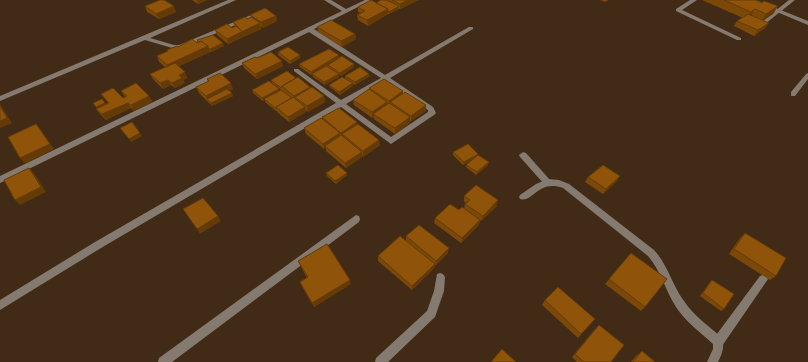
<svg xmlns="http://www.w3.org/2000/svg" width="808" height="362" font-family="Rubik,sans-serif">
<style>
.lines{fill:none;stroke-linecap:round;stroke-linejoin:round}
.service{fill:#857a6f;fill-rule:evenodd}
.minor{fill:#857a6f;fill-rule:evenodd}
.wall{fill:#7b4808}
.shaded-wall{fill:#643b06}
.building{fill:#8f5409;stroke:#643b06}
</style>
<rect width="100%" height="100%" fill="#412b16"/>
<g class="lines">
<path class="service" d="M690,0H697L682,10L741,38V40H737L676,11V9Z
M789,0H795L765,24H761V22Z
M808,73V79L795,96H791V92L806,74Z
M523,152L526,153L550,180L551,182L550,184H544L520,157L519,155Z
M763,275L766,276L768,279L766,282L722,346L718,347L714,346L713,342L714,338L760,276Z"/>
<path class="minor" d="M228,0H236L150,38L174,45H179L251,15L256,16L180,49L172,48L145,40L0,101V96Z
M324,0H331L346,9L365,0H372L314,29L385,75L469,27H473V29L390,78L433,107L436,113L434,115L391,144L341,107L101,248L0,310V300L95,242L336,103L294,71V69H298L341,100L381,78L309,32L0,183V176L342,11ZM385,81L428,110V112L391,137L346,104Z
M748,0H756L808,21V25Z
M548,179L559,180L569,184L654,250C668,265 672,285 684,301C694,316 709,326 722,338C725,347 722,354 718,362H707L713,349V344C700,332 686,322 676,307C665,290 661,271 648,256L563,188C538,179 533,203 520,199L519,197L520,195L536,184Z
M356,215L359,216L360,219L359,222L172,362H158L159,358Z
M440,273L443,274L445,277L444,291L435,317L388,362H375L376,358L427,311L434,291L437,274Z"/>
</g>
<path class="wall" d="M192,0H207L198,4Z
M381,0H419L400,9H399L389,14H388L368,26L358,20L357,15L361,13L358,12V7L376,3Z
M600,0H609L605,2Z
M702,0H755L773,14L763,21L765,28L754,36L734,26L737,21L743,18Z
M145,6L176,12L159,19L147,12Z
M250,15L276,16L277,21L263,28L261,26V29L228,44L217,35L215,30L232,28L235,27L233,22L251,17Z
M317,27L355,34L356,39L342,47L318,32Z
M197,40L224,46L211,52L209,51L210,52L179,66L187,78L183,80L185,83L175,88L171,85L163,89L153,79L150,74L165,67L159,62L157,56L168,51L167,50L178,47L197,43Z
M278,52L300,55V58L290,64L278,55Z
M257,58L283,66L257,79L244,68L242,63Z
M340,58L354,67L341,76L339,74V77L325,85L313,77L312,74L311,75L300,67L299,64Z
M345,76H370L355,85L353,84V86L340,95L330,87L329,85L345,79Z
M296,78L324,96L325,102L308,112L306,110V112L289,122L277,112V111H276L265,102V100L263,101L253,93L252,90L279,89V91L281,90L272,83L271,80Z
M207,79L233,89L229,91L233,96L212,106L199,93L196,87L208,82Z
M369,88L403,93L426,105V111L411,121H410V123L395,134L374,119V117L372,118L354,105L353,100L369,90Z
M121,91L153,102L134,111L131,108L106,120L100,114L96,109L97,108L93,103L106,104L108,103L101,94L123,98L125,97Z
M322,117L358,124L380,145L363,157L362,155V157L346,168L326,151V148L324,149L306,134L304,128L323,119Z
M453,152L478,155L488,165L476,175L466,167V165L470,161L463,165L453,155Z
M326,173H347V175L336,184L327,176Z
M588,177L617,181L603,194L585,182Z
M464,196L497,206L481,221L480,220L479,225L461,243L434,223L435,218L464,209L465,204L466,203L464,201Z
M745,233L776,276L770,280L729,254L740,238Z
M406,236L448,253L436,265H435L434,268L412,290L378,261V256L406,241Z
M631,253L645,307L641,311L605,284Z
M298,261L351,284L314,307L302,286L300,282L307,278L300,265Z
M712,280L724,309L721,311L700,296L710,282Z
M545,300L595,319L578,338L542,305Z
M595,329L611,362H577L572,357Z
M642,351L655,362H631L636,356Z"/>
<path class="shaded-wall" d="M197,0H207L198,4Z
M408,0H419L400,9V4Z
M174,6L176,12L159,19L156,14Z
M399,6V9L389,14V12Z
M778,6L773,14L761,22L766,14Z
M388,9V14L368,26L367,20Z
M755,9L750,17L746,19L751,12Z
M276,16L277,21L263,28L261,22Z
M260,23L261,29L228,44L227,39Z
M769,23L765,28L754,36L758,30Z
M355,34L356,39L342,47L341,41Z
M223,43L224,46L211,52L210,49Z
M208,46L210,52L169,71L167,65Z
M300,55V58L290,64V61Z
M339,55L340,58L311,75V72Z
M282,61L283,66L257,79L255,74Z
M354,64V67L341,76L340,73Z
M185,72L187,78L183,80L185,83L175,88L172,83L179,75Z
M339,74V77L325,85L324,82Z
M369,74L370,76L355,85V82Z
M168,80L171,85L163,89L160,83Z
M231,83L233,89L209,101L207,99L206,96Z
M353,83V86L340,95L339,92Z
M310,87L311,92L295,97L296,101H295L294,96Z
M279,89V92L263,101L262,98Z
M403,91V96L390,102V106H389V101Z
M232,93L233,96L212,106L211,103Z
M149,96L153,102L134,111L131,105Z
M324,96L325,102L308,112L307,106Z
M387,102L388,107L373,114L374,117L372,118V112Z
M105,103L107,105L98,110L96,107Z
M128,103L131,108L106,120L102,114Z
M0,104L12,123L0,128Z
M426,105V111L411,121V116Z
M305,107L306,112L289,122L288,117Z
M410,117V123L395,134V128Z
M357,122L358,128L342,134V138L341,133Z
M36,124L41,130L54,149L25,164L20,158Z
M140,133L142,136L131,142L129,139Z
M340,133L341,138L325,146L326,148L324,149L323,144Z
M379,140L380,145L363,157V151Z
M362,152V157L346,168L345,163Z
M478,154V157L463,165L464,162Z
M489,162L488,165L476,175L477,172Z
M29,168L34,173L46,192L20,205L15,200Z
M347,173V175L336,184L335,181Z
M620,176L617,181L603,194L606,189Z
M498,200L497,206L481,221L483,216Z
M218,216L221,221L200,234L197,229Z
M480,220L479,225L461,243L462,238Z
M449,248L448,253L436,265V261Z
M435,264L434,268L412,290V286Z
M350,280L351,284L314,307L312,303Z"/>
<path class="building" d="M160,0H164L174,6L156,14L145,6Z
M371,0L388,9L367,20L357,15L365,11L358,7Z
M381,0H386L399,6L389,12L388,11V9L376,3Z
M392,0H408L400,4Z
M724,0H755L761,3L764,1L778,6L766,14L755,9L751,12Z
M265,8L276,16L261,22L250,15Z
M748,14L769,23L758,30L737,21Z
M245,17L248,19L251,17L260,23L227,39L215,30L227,24L232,28L236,26L242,31L233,22Z
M331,20L355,34L341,41L317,27Z
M213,35L223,43L210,49L208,48V46L201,41L199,42L197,40Z
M192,39L197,43L201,41L208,46L167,65L157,56L168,51L167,50L177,46L178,47Z
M288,47L300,55L290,61L278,52Z
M329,49L339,55L311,72L299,64Z
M271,52L282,61L255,74L242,63L255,57L257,58Z
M342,56L354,64L340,73L328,65Z
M175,63L185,72L179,75L182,78L172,83L168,80L160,83L150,74Z
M326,66L339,74L324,82L312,74Z
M360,67L369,74L355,82L345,76Z
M287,71L296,78L282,86L281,88L271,80Z
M220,73L231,83L206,96L196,87L209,81L207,79Z
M298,77L310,87L294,96L282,86Z
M342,77L353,83L339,92L329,85Z
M384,79L403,91L389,101L369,88Z
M269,81L279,89L262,98L252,90Z
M136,83L149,96L131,105L128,103L102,114L96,109L109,103L101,94L113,88L123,98L127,96L121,91Z
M312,87L324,96L307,106L295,97Z
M227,89L232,93L211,103L207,99Z
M369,89L387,102L372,112L353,100Z
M281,90L292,98L276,107L277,108H275L264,99Z
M405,92L426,105L411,116L390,102Z
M293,97L305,107L288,117L276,107Z
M102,99L105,103L96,107L93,103Z
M389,103L410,117L395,128L373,114Z
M0,106L7,118L0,121Z
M339,108L357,122L341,133L322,117Z
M321,118L340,133L323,144L304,128Z
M132,122L140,133L129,139L120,128Z
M36,124L50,144L20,158L8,137Z
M358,124L379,140L363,151L342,134Z
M341,135L362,152L345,163L325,146Z
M468,144L478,154L464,162L453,152Z
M478,155L489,162L477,172L466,165Z
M338,165L347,173L335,181L326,173Z
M603,165L620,176L606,189L588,177Z
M29,168L41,187L15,200L4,180Z
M476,185L498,200L483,216L465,204L470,200L464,196Z
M203,198L218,216L197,229L183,209Z
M450,204L459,210L462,207L480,220L462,238L435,218Z
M419,225L449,248L436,261L406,236Z
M745,233L786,258L776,276L734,249Z
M400,236L435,264L412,286L378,256Z
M327,244L350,280L312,303L300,282L308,277L298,261Z
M631,253L667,279L645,307L609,279Z
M712,280L734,294L724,309L703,293Z
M558,287L595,319L581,334L545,300Z
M599,325L624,345L611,362H584L575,354Z
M502,349L516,362H491Z
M642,351L655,362H633Z"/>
</svg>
